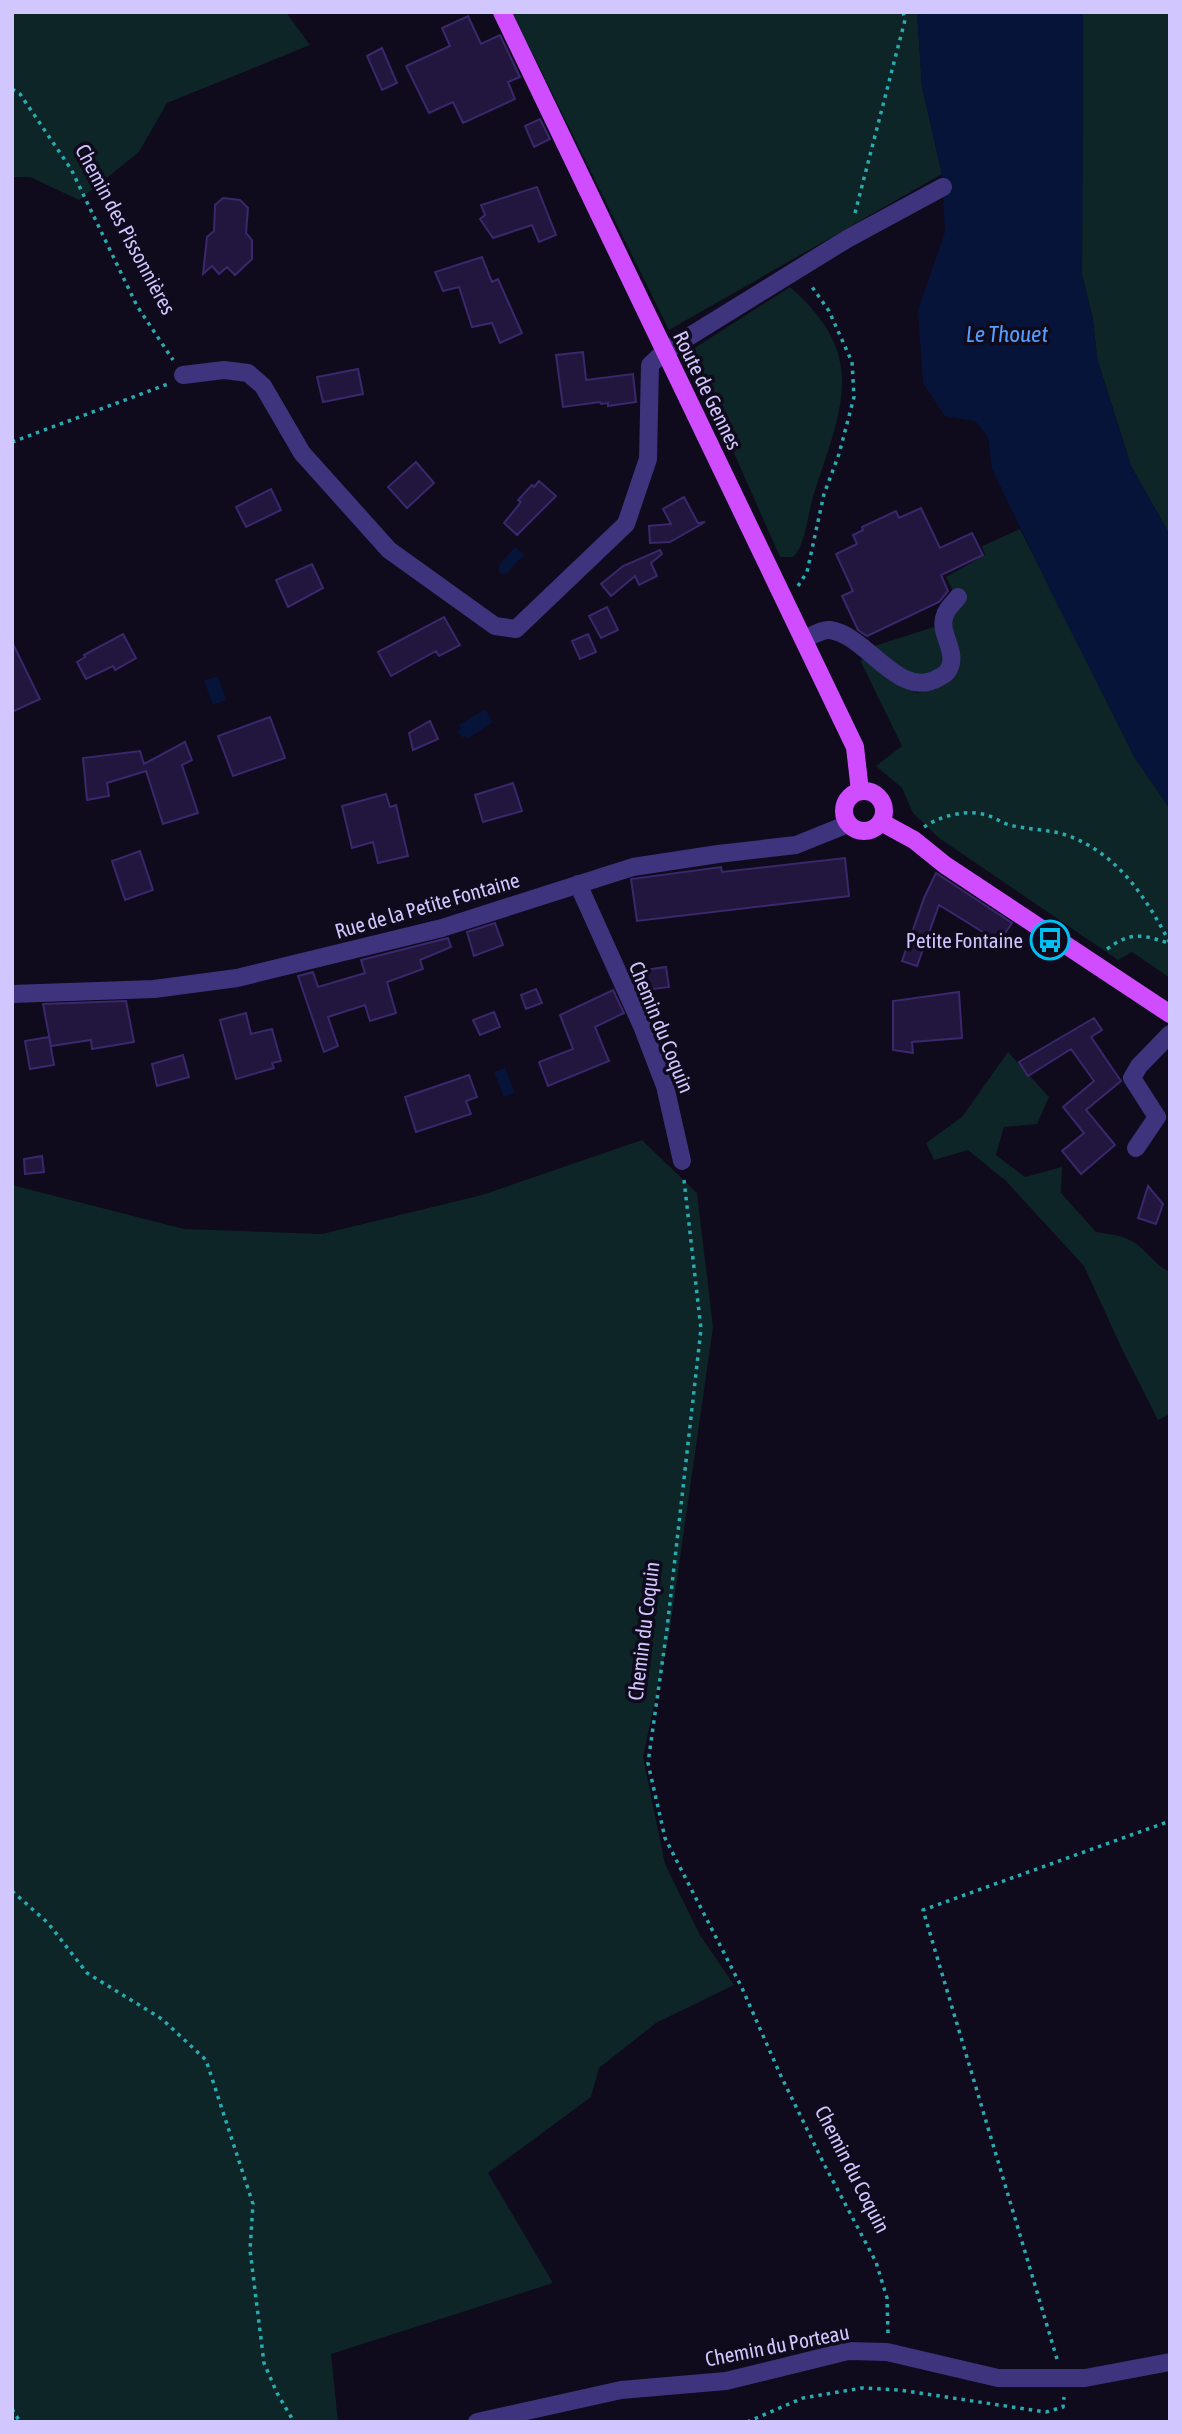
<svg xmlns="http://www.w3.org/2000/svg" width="1182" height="2434" font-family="'Asap Condensed',sans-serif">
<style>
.green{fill:#0d2526}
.water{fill:#071439}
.building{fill:#22163e;stroke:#3b276b;stroke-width:2}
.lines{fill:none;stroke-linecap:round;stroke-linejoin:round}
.path{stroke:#28abb1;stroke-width:3.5;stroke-dasharray:3.5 5;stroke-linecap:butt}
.minor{stroke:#3e337d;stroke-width:18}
.major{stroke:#cf4dff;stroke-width:18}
.labels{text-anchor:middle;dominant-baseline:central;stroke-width:7;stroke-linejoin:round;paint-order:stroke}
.street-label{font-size:21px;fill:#d2c6ff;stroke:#0f0a1c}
.poi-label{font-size:21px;fill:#d2c6ff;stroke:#0f0a1c;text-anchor:end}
.water-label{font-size:23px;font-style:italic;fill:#549eff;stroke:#0f0a1c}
</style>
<rect width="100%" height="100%" fill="#0f0a1c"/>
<path class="green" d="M12,12H286L310,45L167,103L139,152L79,200L30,177H12Z
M512,12H917L922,87L942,174L669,330Z
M1083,12H1170V535L1131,466L1097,358L1093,319L1082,275Z
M790,287C871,357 840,411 813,497C808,514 805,547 793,557H780L706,390L689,360L693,349Z
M1020,529L1135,758L1170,809V978L1132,952L1118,960L939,838L913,813L902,788L876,766L902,746L860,660L869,658L888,674L917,693L936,689L950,677L954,645L937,610L952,601L954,593L946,577L985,555L982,546Z
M934,627L944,649L945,661L938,669L918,678L871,647Z
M1008,1052L1049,1097L1037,1124L1004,1127L996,1155L1025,1177L1062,1167L1061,1193L1096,1232C1109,1234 1123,1235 1135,1243C1148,1252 1155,1265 1170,1272V1414L1158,1420L1122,1349L1084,1266L1006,1181L968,1150L934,1160L926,1143L962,1117Z
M642,1140L697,1193L713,1327L669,1635L643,1757L665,1864L700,1935L734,1985L656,2023L599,2068L591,2097L488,2173L553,2283L331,2354L338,2422H12V1185L184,1229L322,1234L482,1195Z"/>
<path class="water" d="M917,12H1083L1082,275L1093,320L1097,358L1131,466L1170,535V809L1135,758L1053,596L992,469L988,437L975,421L945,416L923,383L918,310L945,232L942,174L922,87Z
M515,547L524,555L507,573L502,574L499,571V565Z
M218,676L226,700L213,705L204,681Z
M485,709L493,722L467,739L465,735L462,738L457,731L461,729L459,725Z
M505,1068L515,1093L504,1097L494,1072Z"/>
<path class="building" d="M468,16L481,44L500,35L520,77L508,82L515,99L463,123L453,102L429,113L406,66L450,46L442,28Z
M382,48L397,83L382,90L367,56Z
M540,119L550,139L534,147L525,126Z
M537,187L556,235L539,242L532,225L493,238L480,219L485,215L481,205Z
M223,198L240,200L248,208L246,233L252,240V259L235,275L227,267L219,274L212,266L203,274L207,237L214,231L215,205Z
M482,257L492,282L498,279L522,333L500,343L492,323L472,327L459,287L443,291L435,272Z
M583,352L586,380L633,374L636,402L608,406V403L601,404L600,402L563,407L556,355Z
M358,369L363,394L323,402L317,377Z
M416,462L434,483L407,508L388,487Z
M539,481L556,496L517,535L504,523L521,502L518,500L532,485L534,487Z
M271,489L281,510L246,527L236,507Z
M684,497L698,523L705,522L670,542L650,543L649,526L671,524L663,509Z
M921,508L940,548L972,533L983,555L941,575L948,591L939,602L867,636L858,630L842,596L853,591L836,554L857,544L853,535L863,530L862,527L896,511L899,518Z
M660,550L662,554L651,563L657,576L639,585L635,576L611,596L601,584L623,566Z
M312,564L323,588L288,607L276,580Z
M607,607L618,630L601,638L589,616Z
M444,617L460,645L439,656L436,651L391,676L378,652Z
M123,634L136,658L115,670L113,666L86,679L77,662L85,657L84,655Z
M588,634L596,652L580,659L572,641Z
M12,642L40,699L12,712Z
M270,717L285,758L233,776L218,736Z
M430,721L438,739L413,750L409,733Z
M185,742L192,760L182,765L198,813L163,824L146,771L107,783L109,796L87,800L83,758L140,751L144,764Z
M513,783L522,811L483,822L475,795Z
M386,794L390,807L396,805L408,856L378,863L373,842L352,848L342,806Z
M140,851L153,890L125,900L112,861Z
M845,858L849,896L637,921L631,879L721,867L722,872Z
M936,873L1012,923L999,942L939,905L917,966L902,961L924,898Z
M495,923L503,945L474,956L467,932Z
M448,938L451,947L420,960L423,969L387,982L396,1013L370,1021L365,1005L328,1017L338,1046L324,1052L298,976L313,972L318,987L365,973L361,960Z
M666,967L669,987L639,991L631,972Z
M536,989L542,1003L526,1009L521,995Z
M613,990L624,1013L595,1027L609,1061L548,1086L539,1062L573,1049L560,1015Z
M959,992L962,1038L912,1042L913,1053L893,1050V1001Z
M126,1001L134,1042L92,1049L91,1040L51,1046L43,1004Z
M494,1012L500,1027L480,1035L473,1020Z
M246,1013L251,1034L272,1029L281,1061L272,1063L274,1068L236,1079L220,1020Z
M1094,1018L1102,1030L1091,1037L1121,1081L1086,1110L1115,1145L1081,1174L1062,1151L1084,1133L1063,1107L1094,1081L1071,1049L1028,1076L1019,1062Z
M49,1037L54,1065L30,1069L25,1041Z
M183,1055L189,1077L157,1086L152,1064Z
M469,1075L477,1097L466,1101L471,1114L416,1132L405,1097Z
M42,1156L44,1172L25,1174L24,1159Z
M1148,1186L1163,1204L1156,1224L1138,1218Z"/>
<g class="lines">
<path class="path" d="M12,89L20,94L71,169L137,306L173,360
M855,213L905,20L903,12
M12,442L168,384
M798,586L807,572L824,494L839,454L854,397L852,362L829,311L810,284
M924,827C940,816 966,809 986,815C994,817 1002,823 1010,825C1029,830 1050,829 1069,836C1119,855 1146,898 1170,943
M1107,949C1130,932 1142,934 1168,943
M684,1180L701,1329L667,1629L648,1763L665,1838L742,1988L780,2074L825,2166L876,2262L887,2298L888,2333
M12,1891L48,1923L87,1973L162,2019L206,2060L253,2204L250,2250L264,2363L277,2393L294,2422
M1057,2359L923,1910L1170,1821
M12,2409L20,2422
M747,2422L803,2398L862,2388L899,2390L1046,2412L1063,2407L1064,2397"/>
<path class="minor" d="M183,375L224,370L248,373L263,386L302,453L389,550L495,626L516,629L626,524L648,459L650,365L664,352L847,239L943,187
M804,639C812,636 822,629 830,630C867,635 899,701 938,678C940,677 946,674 947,672C961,653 937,634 945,615C947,608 954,603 958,597
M578,884L642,1026L665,1086L682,1161
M12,994L154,989L237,978L442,928L633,867L718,854L796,845L848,824
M1136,1148L1157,1117L1132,1078L1139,1066L1170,1034
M477,2422L621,2390L726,2381L848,2351L887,2352L998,2378H1085L1170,2362"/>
<path class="major" d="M502,12L855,747L860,791
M844 811a20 20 0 1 1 40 0a20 20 0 1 1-40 0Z
M881,822L914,840L945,865L1170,1014"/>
</g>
<defs>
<symbol id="bus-ring" viewBox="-11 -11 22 22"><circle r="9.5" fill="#0f0a1c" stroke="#00c0f1" stroke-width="1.5"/><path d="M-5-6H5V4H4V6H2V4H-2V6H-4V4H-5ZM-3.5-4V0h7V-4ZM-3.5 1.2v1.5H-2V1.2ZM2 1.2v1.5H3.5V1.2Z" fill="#00c0f1"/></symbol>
</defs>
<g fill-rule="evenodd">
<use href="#bus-ring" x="1028" y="918" width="44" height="44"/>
</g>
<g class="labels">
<g class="street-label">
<text transform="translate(126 229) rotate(62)">Chemin des Pissonnières</text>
<text transform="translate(708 390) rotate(64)">Route de Gennes</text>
<text transform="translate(427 905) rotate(-16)">Rue de la Petite Fontaine</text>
<text transform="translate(662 1027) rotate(68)">Chemin du Coquin</text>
<text transform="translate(643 1631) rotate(-83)">Chemin du Coquin</text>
<text transform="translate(853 2169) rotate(63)">Chemin du Coquin</text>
<text transform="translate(777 2345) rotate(-11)">Chemin du Porteau</text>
</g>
<g class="poi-label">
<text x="1023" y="940">Petite Fontaine</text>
</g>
<g class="water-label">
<text x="1007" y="334">Le Thouet</text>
</g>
</g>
<rect width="1182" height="2434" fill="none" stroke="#d2c6ff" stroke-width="28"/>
</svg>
